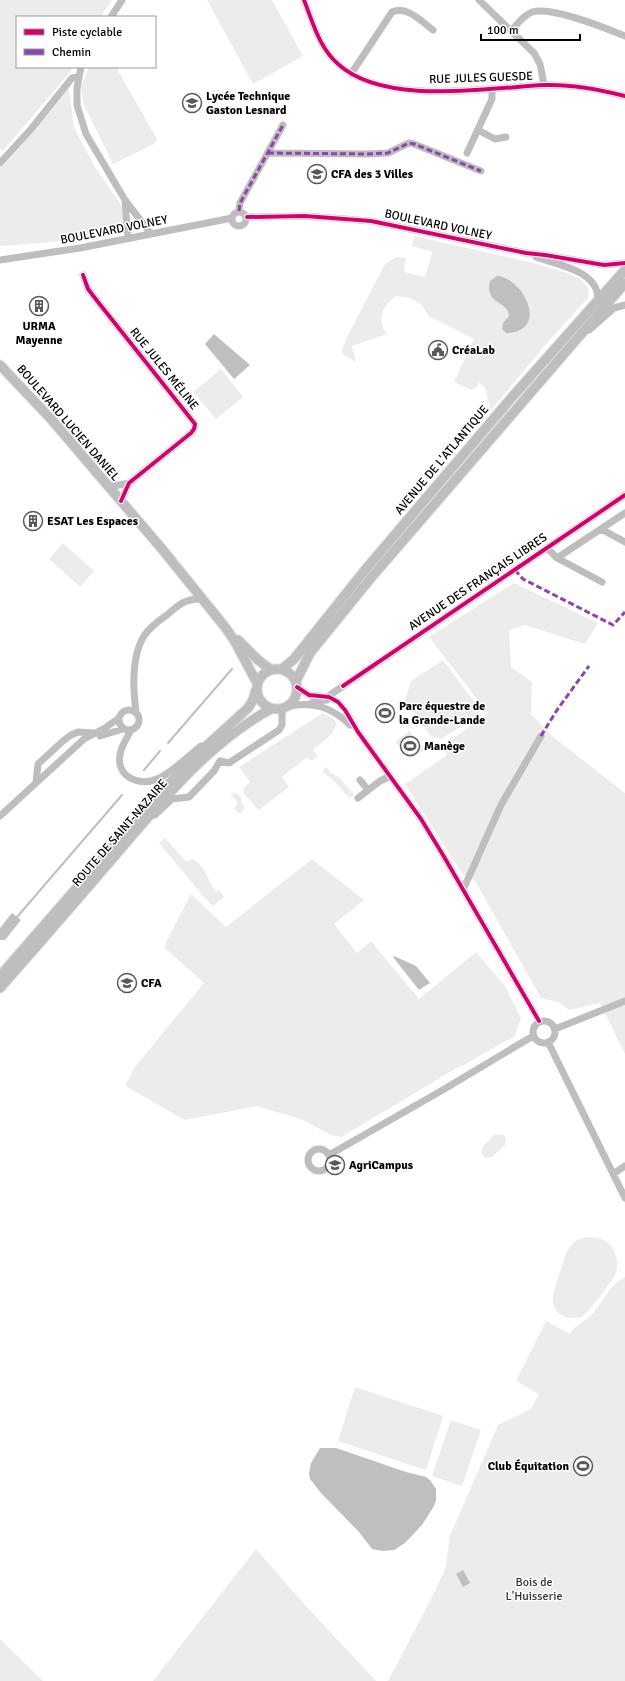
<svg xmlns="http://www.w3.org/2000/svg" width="625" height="1681" font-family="Signika,sans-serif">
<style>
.green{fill:#ececec}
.water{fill:#bfbfbf}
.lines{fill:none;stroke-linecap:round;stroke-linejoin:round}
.stream{stroke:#bfbfbf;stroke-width:2}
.major-casing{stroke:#dbdbdb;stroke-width:11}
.minor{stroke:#bebebe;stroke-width:7}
.major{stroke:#bebebe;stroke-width:9}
.quiet{stroke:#8e44ad;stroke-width:3;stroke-dasharray:6 3;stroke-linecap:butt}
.cycleway-casing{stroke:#fff;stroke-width:6}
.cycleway{stroke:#d6006c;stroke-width:4}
.labels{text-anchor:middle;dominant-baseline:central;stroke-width:3;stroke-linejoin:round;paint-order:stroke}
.street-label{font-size:12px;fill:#000;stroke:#fff}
.poi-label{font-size:12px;font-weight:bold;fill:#000;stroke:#fff;text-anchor:start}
.park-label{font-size:12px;fill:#333;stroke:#fff}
</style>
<rect width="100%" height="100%" fill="#fff"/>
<path class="green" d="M0,0H112L100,17H17V67H72L71,71L3,151L0,149Z
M207,0H272L303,56L253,84Z
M89,67H116L157,139L154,144L113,164L83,103L81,87Z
M69,88L74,128L95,167L123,208L124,222L117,232L51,242L0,246V169Z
M414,236L533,263L567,273L579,278L588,288L589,297L546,344L491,410C486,400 490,389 479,383L477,387L471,390L454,382L474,339L429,316L422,305L410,298L396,296C383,306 376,319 387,334L352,346L356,362L343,355L342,350L346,339L385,264L396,257L406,258L404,272L425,277L432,252L412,246Z
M221,369L243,397L216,419L193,392Z
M63,543L94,571L80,587L49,559Z
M514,583L598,623L585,644L525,625L509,630L511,667L532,682L531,714L552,736L625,793V1054L600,1003L569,1010L558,1002L541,998L475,881L463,875L405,784L447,755L442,747L488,713L429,637Z
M443,660L479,708L478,716L441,739L430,735L405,701L411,681Z
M323,713L332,718L337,723L331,735L313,750L318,756L312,761L307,757L282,777L289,787L259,810L243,793L244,788L250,782L239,767Z
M409,731L425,750L410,759L395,742Z
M326,767L331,773L340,778L354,795L349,798L335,782L322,771Z
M236,793L242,798L241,802L245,808L240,813H238L234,808L237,805V801L230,794Z
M165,838L186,862L193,859C205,866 208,880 215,891H220L224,897L213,906L203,896L159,843Z
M312,859L364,900L334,924L357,953L371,941L419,999L476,952L505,986L521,1018L515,1036L464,1065L460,1066L341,1137L331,1135L303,1120L257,1106L185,1120L127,1087L126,1084L134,1068L204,983L165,948L166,942L191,894L226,927Z
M495,1134L504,1135L506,1138L505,1145L492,1157L485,1158L481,1152L483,1146Z
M587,1237C597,1237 603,1238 610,1245C617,1253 619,1265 615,1275C611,1283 590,1310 582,1317C567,1321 551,1314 553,1296C554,1288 558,1279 560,1272C564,1262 565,1251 573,1243C576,1240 582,1238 587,1237Z
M625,1277V1681H388L429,1603L445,1570L450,1536L498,1425L531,1409L539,1394L516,1381L546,1321L570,1334C575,1325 582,1323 589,1317C603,1304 607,1287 625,1277Z
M355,1387L443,1416L426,1470L338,1441Z
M451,1420L481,1430L462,1486L432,1476Z
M256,1549L304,1604L376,1681H153Z
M0,1639L43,1681H0Z"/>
<path class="water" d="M497,276C524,278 550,332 506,333L502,329L503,323L509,316C509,301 484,305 490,281Z
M214,334L250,365L234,379L205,344Z
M12,913L21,920L5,940H0V928Z
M394,956L416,966L430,983L419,990L393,957Z
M320,1448H336L406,1472L426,1477L430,1480L436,1489V1500L434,1506L422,1525L405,1543L394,1550L383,1551L372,1549L359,1532L321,1493L310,1479L309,1474L311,1463Z
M463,1570L470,1583L463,1587L456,1574Z"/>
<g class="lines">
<path class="stream" d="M168,743L232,669
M144,770L160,751
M17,917L122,795"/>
<defs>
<path id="major" d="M0,365L51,419L162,549L225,627L234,640L257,683
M238,640L258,660L270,669
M257 689a20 20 0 1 1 40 0a20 20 0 1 1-40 0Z
M282,669L294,659L365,570L513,396L625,270
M296,681L310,653L370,579L625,283
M0,976L154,799L203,749L248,708L253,700L256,690
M0,988C38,945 76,901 113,858C158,805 209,742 271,709"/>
</defs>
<use href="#major" class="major-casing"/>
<path class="minor" d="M304,0C313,23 319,47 338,64C384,106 487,88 544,85C572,84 598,89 625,96
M479,0L534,53L540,64L544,85
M111,17L122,0
M512,30C517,24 524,15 532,12C552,6 605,28 625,36
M81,67L77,88V105L86,134L125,200L151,234
M351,74L392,12C407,5 422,22 433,30
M478,130L495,139L506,137
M268,153L368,154L388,153L409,143L414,144L481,171
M467,153L492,99V90
M0,163L31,129L72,78L78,77
M125,201L128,238
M239,211L240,203L283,125
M232 219a7 7 0 1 1 14 0a7 7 0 1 1-14 0Z
M247,217L305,216L371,221L526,253L545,255L604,265L625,263
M536,257C557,265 598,270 598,299
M0,260L80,248L232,218
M83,275L88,289L98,302L195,424L194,429L191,433L129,483L121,501
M589,330L614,308L625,305
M108,487L129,483
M601,529L625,542
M547,548L557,558L602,582
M557,558L625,513
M297,687L309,695L329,697L338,702L345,710L358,732L421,819L443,855L539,1021
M310,704L315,701L327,700L330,695L625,495
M289,706C314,701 333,708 350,725
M119 720a10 10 0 1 1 20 0a10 10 0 1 1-20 0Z
M136,712C133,689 131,657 144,636C150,627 158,621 167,615C178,605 186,598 202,599
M131,730C127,738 121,746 120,755C116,777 140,787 157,779C172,773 188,756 201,746
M100,736L123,729
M220,761L229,763L279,730L282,725V709
M360,780L368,790
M36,783L38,764L63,741L71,735L78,732L94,733
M358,798L380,781L390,776
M155,815L172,799L189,797L214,771L220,761
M0,816L84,739L105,728L119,718
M463,890L501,805L541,736
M533 1032a11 11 0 1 1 22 0a11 11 0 1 1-22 0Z
M555,1029L625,1001
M548,1042L625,1198
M308 1160a11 11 0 1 1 22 0a11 11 0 1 1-22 0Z
M329,1155L441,1091L533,1036
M613,1174L625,1166"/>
<use href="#major" class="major"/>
<path class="quiet" d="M268,153L368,154L388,153L409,143L414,144L481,171
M239,211L240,203L283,125
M515,570L523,579L613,625L625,612
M541,736L557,710L589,666"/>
<defs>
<path id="cycleway" d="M304,0C313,23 319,47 338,64C384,106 487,88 544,85C572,84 598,89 625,96
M247,217L305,216L371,221L526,253L545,255L604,265L625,263
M83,275L88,289L98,302L195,424L194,429L191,433L129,483L121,501
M343,686L625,495
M297,687L309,695L329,697L338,702L345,710L358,732L421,819L443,855L539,1021"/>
</defs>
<use href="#cycleway" class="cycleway-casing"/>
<use href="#cycleway" class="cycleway"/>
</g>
<defs>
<symbol id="school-ring" viewBox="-11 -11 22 22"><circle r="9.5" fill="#fff" stroke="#595959" stroke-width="1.5"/><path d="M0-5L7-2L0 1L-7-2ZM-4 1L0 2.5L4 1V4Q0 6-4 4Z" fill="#595959"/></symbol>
<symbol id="building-ring" viewBox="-11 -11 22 22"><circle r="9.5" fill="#fff" stroke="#595959" stroke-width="1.5"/><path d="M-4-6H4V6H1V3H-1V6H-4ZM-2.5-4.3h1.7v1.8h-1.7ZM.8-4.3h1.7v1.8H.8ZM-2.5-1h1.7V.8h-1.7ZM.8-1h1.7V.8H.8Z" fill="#595959"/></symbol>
<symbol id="civic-ring" viewBox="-11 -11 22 22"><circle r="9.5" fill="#fff" stroke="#595959" stroke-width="1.5"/><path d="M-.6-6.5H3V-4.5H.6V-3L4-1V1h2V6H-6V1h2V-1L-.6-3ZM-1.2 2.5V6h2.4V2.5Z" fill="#595959"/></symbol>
<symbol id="stadium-ring" viewBox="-11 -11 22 22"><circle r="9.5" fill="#fff" stroke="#595959" stroke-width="1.5"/><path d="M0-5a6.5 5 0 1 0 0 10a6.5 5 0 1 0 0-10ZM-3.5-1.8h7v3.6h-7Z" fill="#595959"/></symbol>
</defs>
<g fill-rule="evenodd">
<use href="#school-ring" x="181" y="92" width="22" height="22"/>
<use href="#school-ring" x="306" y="163" width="22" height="22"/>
<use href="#building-ring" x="28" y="295" width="22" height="22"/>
<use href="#civic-ring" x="427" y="339" width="22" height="22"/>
<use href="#building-ring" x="22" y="510" width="22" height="22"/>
<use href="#stadium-ring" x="374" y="702" width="22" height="22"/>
<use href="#stadium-ring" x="399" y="735" width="22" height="22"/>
<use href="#school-ring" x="116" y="972" width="22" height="22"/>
<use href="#school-ring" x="324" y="1154" width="22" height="22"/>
<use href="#stadium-ring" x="572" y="1455" width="22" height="22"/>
</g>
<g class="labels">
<g class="street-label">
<text transform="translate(481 78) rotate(-2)">RUE JULES GUESDE</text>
<text transform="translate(438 225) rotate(12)">BOULEVARD VOLNEY</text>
<text transform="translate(114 230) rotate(-11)">BOULEVARD VOLNEY</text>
<text transform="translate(164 369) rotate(51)">RUE JULES MÉLINE</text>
<text transform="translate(68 423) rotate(49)">BOULEVARD LUCIEN DANIEL</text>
<text transform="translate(442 460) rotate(-50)">AVENUE DE L'ATLANTIQUE</text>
<text transform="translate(478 582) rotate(-34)">AVENUE DES FRANÇAIS LIBRES</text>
<text transform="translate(120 833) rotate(-49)">ROUTE DE SAINT-NAZAIRE</text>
</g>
<g class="poi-label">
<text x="206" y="96">Lycée Technique<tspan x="206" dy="14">Gaston Lesnard</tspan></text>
<text x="331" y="174">CFA des 3 Villes</text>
<text x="39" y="326" text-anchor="middle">URMA<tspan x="39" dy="14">Mayenne</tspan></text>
<text x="452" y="350">CréaLab</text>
<text x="47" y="521">ESAT Les Espaces</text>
<text x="399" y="706">Parc équestre de<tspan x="399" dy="14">la Grande-Lande</tspan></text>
<text x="424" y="746">Manège</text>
<text x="141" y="983">CFA</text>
<text x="349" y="1165">AgriCampus</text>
<text x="569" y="1466" text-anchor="end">Club Équitation</text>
</g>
<g class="park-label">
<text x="534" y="1582">Bois de<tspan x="534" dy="14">L'Huisserie</tspan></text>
</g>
</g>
<rect x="16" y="16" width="140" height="52" fill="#ffffff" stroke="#999999"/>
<rect x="24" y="29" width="20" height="6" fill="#d6006c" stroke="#999999"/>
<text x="52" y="36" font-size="12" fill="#000000">Piste cyclable</text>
<rect x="24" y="49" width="20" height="6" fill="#8e44ad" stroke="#999999"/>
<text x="52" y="56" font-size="12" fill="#000000">Chemin</text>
<path d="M481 34v6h99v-6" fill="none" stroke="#000000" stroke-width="2"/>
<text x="487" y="34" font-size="12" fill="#000000" stroke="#ffffff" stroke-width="3" paint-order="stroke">100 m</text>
</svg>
